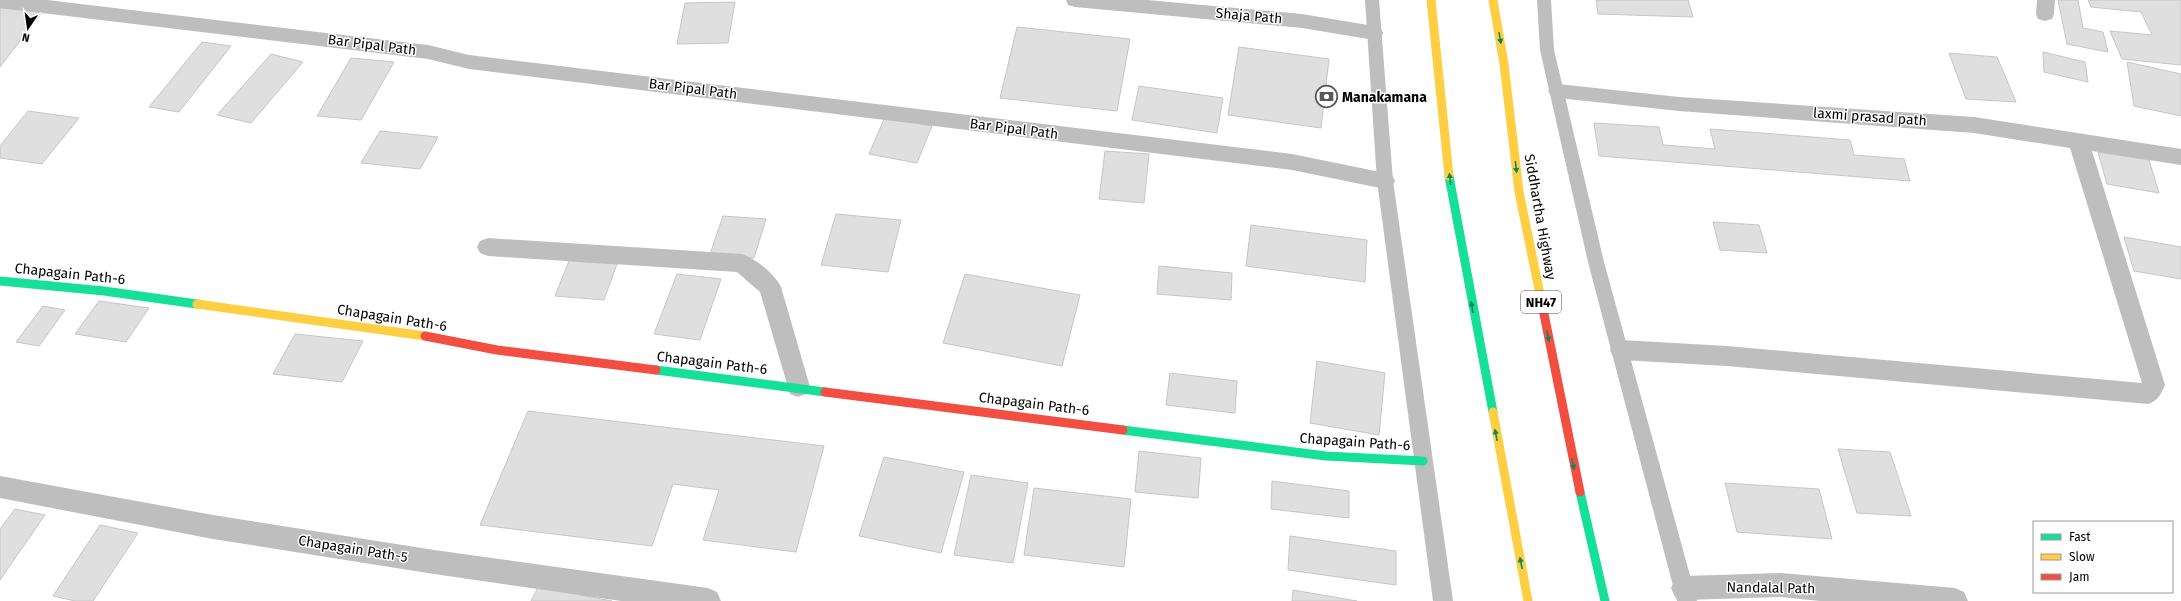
<svg xmlns="http://www.w3.org/2000/svg" width="2181" height="601" font-family="'Fira Sans',sans-serif">
<style>
.building{fill:#dfdfdf;stroke:#c6c6c6}
.lines{fill:none;stroke-linecap:round;stroke-linejoin:round}
.lane{fill:#bebebe;fill-rule:evenodd}
.street{fill:#bebebe;fill-rule:evenodd}
.fast{stroke:#16e098;stroke-width:9}
.slow{stroke:#ffcf43;stroke-width:9}
.jam{stroke:#f24e42;stroke-width:9}
.oneway{fill:#0d865b}
.labels{text-anchor:middle;dominant-baseline:central;stroke-width:3;stroke-linejoin:round;paint-order:stroke}
.shield{fill:#fff;stroke:#4c4c4c;stroke-width:1}
.shield-label{font-size:13px;font-weight:bold;fill:#000}
.street-label{font-size:14px;fill:#000;stroke:#fff}
.poi-label{font-size:14px;font-weight:bold;fill:#000;stroke:#fff;text-anchor:start}
</style>
<rect width="100%" height="100%" fill="#fff"/>
<path class="building" d="M1596,0H1688L1693,17L1598,14Z
M2058,0H2078L2083,28L2103,32L2108,52L2067,44Z
M2088,0H2181V65L2122,59L2110,31L2152,35L2141,12L2091,7Z
M735,2L728,43L677,44L685,3Z
M0,8L43,11L0,67Z
M1017,27L1130,39L1117,111L1000,98Z
M202,42L231,46L179,112L149,107Z
M1239,47L1329,59L1321,128L1228,115Z
M2043,52L2085,62L2088,82L2044,72Z
M1949,53L1997,57L2016,102L1966,99Z
M271,54L303,62L251,123L217,115Z
M351,58L394,62L361,120L317,116Z
M2127,62L2181,74V116L2134,106Z
M1139,86L1223,98L1217,133L1132,120Z
M28,111L79,118L42,164L0,158V146Z
M885,117L932,126L917,163L869,154Z
M1594,123L1659,127L1663,145L1715,149L1710,129L1850,140L1854,155L1904,159L1910,181L1599,156Z
M380,131L438,137L420,169L361,163Z
M1105,151L1149,154L1144,203L1099,199Z
M2098,152L2149,160L2159,193L2107,184Z
M836,214L901,220L888,272L821,265Z
M723,216L766,219L754,258L710,254Z
M1713,222L1759,225L1767,253L1720,250Z
M1251,225L1367,240L1365,282L1246,266Z
M2124,237L2181,247V279L2134,271Z
M569,261L617,264L604,300L555,296Z
M1159,266L1232,273L1231,300L1157,294Z
M677,274L721,279L700,340L654,334Z
M965,274L1080,295L1062,366L943,343Z
M99,301L149,308L126,342L75,334Z
M43,306L65,310L39,346L16,342Z
M295,334L363,341L342,382L273,374Z
M1317,361L1385,373L1379,435L1310,423Z
M1170,373L1237,381L1235,413L1166,405Z
M528,411L824,446L796,552L703,540L719,490L673,484L652,546L480,525Z
M1838,449L1890,452L1911,516L1857,513Z
M1139,451L1201,458L1198,498L1135,492Z
M884,457L964,472L941,553L859,536Z
M971,475L1028,483L1013,563L954,555Z
M1272,481L1349,491V518L1271,509Z
M1725,483L1819,489L1832,539L1737,532Z
M1034,488L1131,499L1124,567L1024,555Z
M15,509L45,515L0,580V529Z
M100,525L138,533L93,601H75L53,596Z
M1290,536L1396,551V585L1288,570Z
M538,587L612,601H531Z
M1293,590L1357,601H1292Z"/>
<g class="lines">
<path class="lane" d="M1365,0H1379L1393,181L1453,601H1433L1377,181Z
M1537,0H1551L1554,50L1604,262L1697,601H1677L1588,262L1540,50Z"/>
<path class="street" d="M0,0H47L428,45L469,55L1292,154L1385,173L1392,175L1395,181L1392,187L1385,189L1292,170L469,69L428,59L0,8Z
M1066,0H1147L1302,14L1374,26L1381,28L1383,33L1381,38L1374,40L1302,28L1075,7L1068,5Z
M2037,0H2055L2054,14L2052,19L2045,21L2038,19L2036,14Z
M1558,84L1679,97L1974,117L2181,149V165L2092,151L2165,385C2161,394 2158,401 2148,404L1727,366L1621,360L1613,357L1610,350L1613,343L1621,340L1727,346L2142,383L2070,148L1974,133L1679,111L1558,98L1551,96L1548,91L1551,86Z
M488,238L742,254C756,259 775,274 781,287L810,387L806,394L798,397L790,394L760,292L737,272L488,256L480,253L477,247L480,241Z
M0,476L213,515L434,550L708,588L717,592L721,601H621L434,574L213,539L0,498Z
M1781,573L1955,588L1964,592L1968,601H1820L1781,597L1684,600L1675,597L1671,588L1675,579L1684,576Z"/>
<path class="fast" d="M1449,176L1493,412
M0,281L104,291L197,304
M656,370L825,392
M1123,430L1326,456L1423,461
M1580,492L1605,601"/>
<path class="slow" d="M1431,0L1449,176
M1493,0L1504,64L1519,192L1543,309
M197,304L425,336
M1493,412L1528,601"/>
<path class="jam" d="M1543,309L1580,492
M425,336L497,350L656,370
M825,392L1123,430"/>
</g>
<defs><path id="oneway-solid" d="M-6-.8H1V-3.2L6.5 0L1 3.2V.8H-6Z"/></defs>
<g class="oneway">
<use href="#oneway-solid" transform="translate(1500 38) rotate(80)"/>
<use href="#oneway-solid" transform="translate(1516 167) rotate(84)"/>
<use href="#oneway-solid" transform="translate(1450 179) rotate(-96)"/>
<use href="#oneway-solid" transform="translate(1472 307) rotate(-100)"/>
<use href="#oneway-solid" transform="translate(1548 336) rotate(79)"/>
<use href="#oneway-solid" transform="translate(1496 435) rotate(-101)"/>
<use href="#oneway-solid" transform="translate(1573 464) rotate(78)"/>
<use href="#oneway-solid" transform="translate(1521 563) rotate(-101)"/>
</g>
<defs>
<symbol id="bank-ring" viewBox="-11 -11 22 22"><circle r="9.5" fill="#fff" stroke="#595959" stroke-width="1.5"/><path d="M-6-4H6V4H-6ZM0-2.3a2.3 2.3 0 1 0 0 4.6a2.3 2.3 0 1 0 0-4.6Z" fill="#595959"/></symbol>
</defs>
<g fill-rule="evenodd">
<use href="#bank-ring" x="1314" y="84" width="25" height="25"/>
</g>
<g class="labels">
<rect class="shield" x="1521" y="291" width="40" height="22" rx="3"/>
<g class="shield-label">
<text x="1541" y="302">NH47</text>
</g>
<g class="street-label">
<text transform="translate(1249 16) rotate(5)">Shaja Path</text>
<text transform="translate(372 45) rotate(7)">Bar Pipal Path</text>
<text transform="translate(693 89) rotate(7)">Bar Pipal Path</text>
<text transform="translate(1870 117) rotate(4)">laxmi prasad path</text>
<text transform="translate(1014 129) rotate(7)">Bar Pipal Path</text>
<text transform="translate(1540 217) rotate(80)">Siddhartha Highway</text>
<text transform="translate(70 274) rotate(6)">Chapagain Path-6</text>
<text transform="translate(392 318) rotate(9)">Chapagain Path-6</text>
<text transform="translate(712 363) rotate(7)">Chapagain Path-6</text>
<text transform="translate(1034 404) rotate(7)">Chapagain Path-6</text>
<text transform="translate(1355 442) rotate(4)">Chapagain Path-6</text>
<text transform="translate(353 549) rotate(9)">Chapagain Path-5</text>
<text transform="translate(1771 588) rotate(1)">Nandalal Path</text>
</g>
<g class="poi-label">
<text x="1342" y="97">Manakamana</text>
</g>
</g>
<rect x="2033" y="521" width="140" height="72" fill="#ffffff" stroke="#999999"/>
<rect x="2041" y="534" width="20" height="6" fill="#16e098" stroke="#999999"/>
<text x="2069" y="541" font-size="12" fill="#000000">Fast</text>
<rect x="2041" y="554" width="20" height="6" fill="#ffcf43" stroke="#999999"/>
<text x="2069" y="561" font-size="12" fill="#000000">Slow</text>
<rect x="2041" y="574" width="20" height="6" fill="#f24e42" stroke="#999999"/>
<text x="2069" y="581" font-size="12" fill="#000000">Jam</text>
<g transform="translate(28 28) rotate(193)" stroke="#ffffff" stroke-width="3" paint-order="stroke">
<path d="M0-3L7 15L0 10L-7 15Z" fill="#000000"/>
<text y="-6" font-size="11" font-weight="bold" text-anchor="middle" fill="#000000">N</text>
</g>
</svg>
